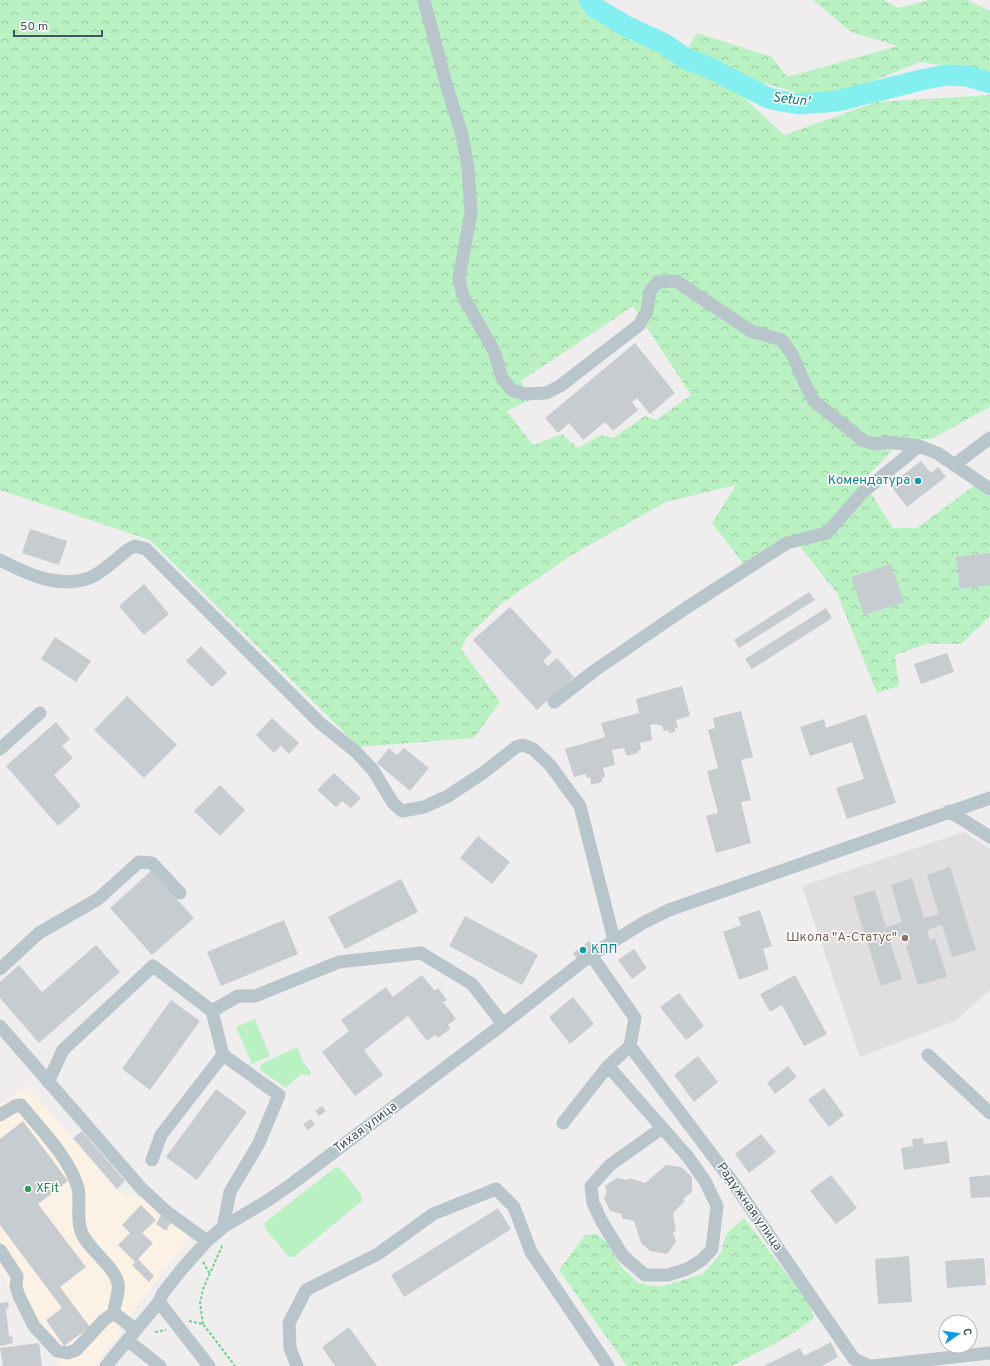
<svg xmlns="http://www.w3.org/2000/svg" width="990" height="1366" font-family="Overpass,sans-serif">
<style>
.commercial{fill:#fcf1e5}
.education{fill:#e1dee0}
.forest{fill:url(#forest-crowns);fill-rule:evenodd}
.green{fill:#b9f1c3}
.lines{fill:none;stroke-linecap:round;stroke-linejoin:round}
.river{stroke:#83eff0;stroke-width:21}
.building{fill:#c7ccd0}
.path{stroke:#6fd08d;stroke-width:2;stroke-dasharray:3 2;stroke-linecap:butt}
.minor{stroke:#b8c6cb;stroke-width:13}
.culture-dot{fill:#0f9aa8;stroke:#fff;stroke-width:1.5}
.education-dot{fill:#8d6e63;stroke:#fff;stroke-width:1.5}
.leisure-dot{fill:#2e9e5b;stroke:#fff;stroke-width:1.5}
.labels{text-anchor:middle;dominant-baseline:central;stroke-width:3;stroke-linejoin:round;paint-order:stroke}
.culture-label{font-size:13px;fill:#0d838f;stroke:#fff;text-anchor:end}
.education-label{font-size:13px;fill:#785e54;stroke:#fff;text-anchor:end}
.street-label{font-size:13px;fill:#45555c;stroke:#fff}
.leisure-label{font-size:13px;fill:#27864d;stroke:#fff;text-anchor:start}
.water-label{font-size:14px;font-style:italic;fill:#097e7f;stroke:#fff}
</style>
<defs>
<pattern id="forest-crowns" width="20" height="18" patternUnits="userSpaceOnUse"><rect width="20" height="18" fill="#b9f1c3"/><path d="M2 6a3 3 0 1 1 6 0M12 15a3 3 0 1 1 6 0" fill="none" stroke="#98c6a2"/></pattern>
</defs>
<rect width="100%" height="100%" fill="#f0edee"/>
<path class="commercial" d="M27,1085L118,1192L143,1199L176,1223L187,1233L189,1239L119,1329L122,1332L94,1366H61L15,1305L0,1268V1105Z"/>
<path class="education" d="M964,832L990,849V990L955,1021L860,1057L802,886Z"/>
<path class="forest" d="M0,0H585L740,94L784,135L877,102L990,95V407L931,439L902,440L863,481L893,528H917L975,485L990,497V616L961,644H926L895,655L899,686L877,693L837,593L793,538L743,563L712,523L736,485L666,502L570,556L501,604L467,637L461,649L500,702L474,738L359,747L150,540L0,490ZM633,306L691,395L656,420L645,416L613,438L601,435L578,448L562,434L533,445L507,411L530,400L521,381Z
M813,0H884L898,8L929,0H967L990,11V72L920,62L851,90L805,95L739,76L687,49L697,33L772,57L787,77L898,46L851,32Z
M744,1218L809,1303L814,1318L789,1336L732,1366H627L559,1270L585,1235L596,1234L607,1242L621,1267L639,1283L659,1287L703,1274L721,1253L726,1234Z"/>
<path class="green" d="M255,1019L270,1056L252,1064L236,1027Z
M297,1047L303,1062L311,1072L310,1076L301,1074L286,1088L260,1070L261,1064Z
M336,1167L340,1168L361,1194L362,1201L294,1257H289L265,1228L264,1223Z"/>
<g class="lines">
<path class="river" d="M589,0L596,8L626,26L665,44L686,59L706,66L768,98L781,101L800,104L837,101L921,80L946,75L967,76L990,83"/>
</g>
<path class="building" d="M635,343L675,393L650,414L637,398L632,402L638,410L613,431L605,422L583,440L569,423L558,433L545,418Z
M921,461L931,473L938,467L946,477L907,507L890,485Z
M30,529L67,541L59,565L22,553Z
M990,553V585L960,589L956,557Z
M891,564L904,602L864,615L851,577Z
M144,584L169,614L144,635L119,606Z
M809,592L815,600L739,648L734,640Z
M510,607L552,652L543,661L548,666L557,658L574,677L537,710L473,640Z
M826,608L832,618L752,669L745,659Z
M55,637L91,661L76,682L41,659Z
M201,646L227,673L212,687L186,661Z
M947,653L954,672L921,684L914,664Z
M682,686L690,716L676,720L678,728H675V732L669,733L668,730L664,731L662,726L655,724L650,725L652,740L640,743L641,750L637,751L638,753L627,756L624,748L612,750L615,765L603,768L605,777L602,778V782L591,785L590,777L587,778L586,774L574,777L565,749L605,737L601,723L639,713L636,699Z
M127,696L177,745L144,778L94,730Z
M741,711L753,757L741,760L751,800L741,802L751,843L716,853L706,816L718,813L707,771L718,768L708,730L715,728L713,718Z
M866,714L896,803L847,819L836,788L864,779L852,742L810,756L800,727L824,719L826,728Z
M272,718L299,743L289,754L281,746L274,753L256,735Z
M56,722L70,739L62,746L73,758L54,775L81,806L58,826L6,766Z
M389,748L397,755L404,748L429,768L410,791L377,763Z
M334,773L361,798L351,808L342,801L336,807L317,790Z
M220,785L245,810L220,836L194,811Z
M478,836L510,862L492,884L460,858Z
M950,867L976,950L952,957L942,925L927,930L930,940L935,938L947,977L918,985L906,946L909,944L906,934L889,939L902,979L881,986L853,897L875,890L886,927L902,922L891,885L912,878L924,918L939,914L927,875Z
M151,871L194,918L152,955L110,908Z
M401,879L418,912L345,949L328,917Z
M760,910L772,946L763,949L769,969L739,980L723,932L741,925L738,917Z
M465,916L538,955L522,985L449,946Z
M284,920L298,954L221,986L207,952Z
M589,941L594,947L577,959L573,953Z
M96,945L120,972L39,1043L0,998V982L19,965L42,992Z
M634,949L647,968L632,979L618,960Z
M422,975L435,991L438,988L447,1000L443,1002L456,1019L448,1025L450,1029L438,1038L435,1035L427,1041L408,1016L364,1050L383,1075L355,1096L322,1052L349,1031L341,1020L386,987L393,997Z
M795,975L827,1034L804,1046L782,1005L770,1012L760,994Z
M679,993L704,1026L686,1040L660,1007Z
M573,997L594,1024L570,1044L549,1017Z
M171,1000L200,1021L150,1090L122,1069Z
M698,1056L718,1082L694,1102L674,1075Z
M788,1066L797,1077L775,1094L767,1083Z
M824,1088L844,1115L829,1127L808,1100Z
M216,1089L247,1112L197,1180L166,1157Z
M322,1106L326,1111L319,1116L315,1111Z
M311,1119L315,1125L308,1130L303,1124Z
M23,1121L68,1181L38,1204L86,1267L60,1287L90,1327L64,1346L46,1320L62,1308L0,1225V1139Z
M82,1131L125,1181L117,1189L73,1138Z
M761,1134L776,1152L749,1173L735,1154Z
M923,1138L924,1144L947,1141L950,1163L904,1170L901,1148L913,1146L912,1139Z
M666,1165L681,1167L692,1177V1192L683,1199L685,1201L673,1213L676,1231L673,1232L676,1242L667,1254L650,1251L641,1243L634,1221L622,1218V1214L610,1211L604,1198L607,1192L605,1186L617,1178L627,1180L629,1178L645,1183Z
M831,1175L857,1208L836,1224L810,1191Z
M990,1175V1197L971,1198L969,1177Z
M141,1205L156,1220L142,1233L153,1243L138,1259L154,1276L149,1282L132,1265L135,1262L118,1245L130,1233L122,1225Z
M498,1208L511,1229L404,1297L391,1275Z
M161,1215L171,1222L166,1231L156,1224Z
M909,1256L912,1302L878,1304L875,1259Z
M984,1258L986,1285L947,1288L945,1261Z
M8,1302L9,1308L6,1309L9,1337L12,1336L13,1343L0,1346V1303Z
M349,1327L377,1366H335L322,1347Z
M831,1342L838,1357L822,1366H764L800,1348L804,1356Z
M39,1343L42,1366H3L0,1348Z"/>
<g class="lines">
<path class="path" d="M203,1262L210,1274
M189,1321L203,1324L235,1366
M203,1324L200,1303L203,1289L223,1244
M155,1332L166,1330"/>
<path class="minor" d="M424,0L447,87L462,135L468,167L471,213L459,278L463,296L494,351L502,378L512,390L524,394L546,393L560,386L639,325L647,311L650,291L658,282L676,281L751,331L782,340L793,356L805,384L814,401L864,441L877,444L888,442L919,446L937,453L990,489
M954,465L990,438
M0,560C27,574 58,589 89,578C102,573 118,557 129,549L135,546L146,549L320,723L355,751L373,770L393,803L402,811L424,807L448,796L483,773L516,747L523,745L533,749L550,765L580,806L614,940
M554,702L594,671L686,608L787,543L827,533L863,492L919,446
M0,749L40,713
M949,811L990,837
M591,955L635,1018L630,1046
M0,969L39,933L98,899L139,862L152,863L180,893
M212,1011L238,996H255L339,962L421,953L472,984L503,1024
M0,1026L142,1189L167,1212L207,1241
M630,1046L734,1184L854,1359L869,1366
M928,1055L990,1113
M608,1066L688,1157L705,1181L717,1206L712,1249L702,1260L687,1269L668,1275H645L623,1256L602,1222L593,1203L591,1186L610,1165L662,1128
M48,1082L63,1050L153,966L212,1011L223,1055L279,1095L259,1143L230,1192L223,1227
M0,1115L15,1106L21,1105C41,1130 69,1157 78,1188C81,1203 76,1216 81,1231C87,1249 113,1264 118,1283C120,1293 114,1304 114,1313
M563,1123L608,1066L630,1046
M152,1160L161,1135L223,1055
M0,1250L17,1276L16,1287L19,1296L34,1326L57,1351L67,1353L76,1350L104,1320L114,1313
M159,1302L209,1366
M114,1313L136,1330
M127,1340L160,1366
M106,1366L159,1302L163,1293L182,1269L207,1241L223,1227L267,1201L293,1183L503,1024L591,955L643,923L669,910L990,798
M297,1366L290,1348L289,1323L306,1290L378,1254L433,1214L496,1189L514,1207L531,1252L608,1366
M873,1366L990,1353"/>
</g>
<g class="culture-dot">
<circle cx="918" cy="481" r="4"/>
<circle cx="583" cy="950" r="4"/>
</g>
<circle class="education-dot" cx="905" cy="938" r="4"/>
<circle class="leisure-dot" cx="28" cy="1189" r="4"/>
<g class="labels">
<g class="culture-label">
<text x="910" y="481">Комендатура</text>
<text x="591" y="950" text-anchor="start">КПП</text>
</g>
<g class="education-label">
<text x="897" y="938">Школа "А-Статус"</text>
</g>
<g class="street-label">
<text transform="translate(366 1128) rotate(-37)">Тихая улица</text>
<text transform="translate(749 1207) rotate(55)">Радужная улица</text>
</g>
<g class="leisure-label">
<text x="36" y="1189">XFit</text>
</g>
<g class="water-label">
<text transform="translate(791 100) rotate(7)">Setun'</text>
</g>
</g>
<g transform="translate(958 1334) rotate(77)"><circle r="19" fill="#ffffff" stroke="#b5bbbe"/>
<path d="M0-3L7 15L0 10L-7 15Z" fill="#1099e7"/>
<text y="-6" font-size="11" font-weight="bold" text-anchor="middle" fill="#45555c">С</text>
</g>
<path d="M14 30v6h88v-6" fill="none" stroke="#45555c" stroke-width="2"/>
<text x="20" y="30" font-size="12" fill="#45555c" stroke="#ffffff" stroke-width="3" paint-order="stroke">50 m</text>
</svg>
